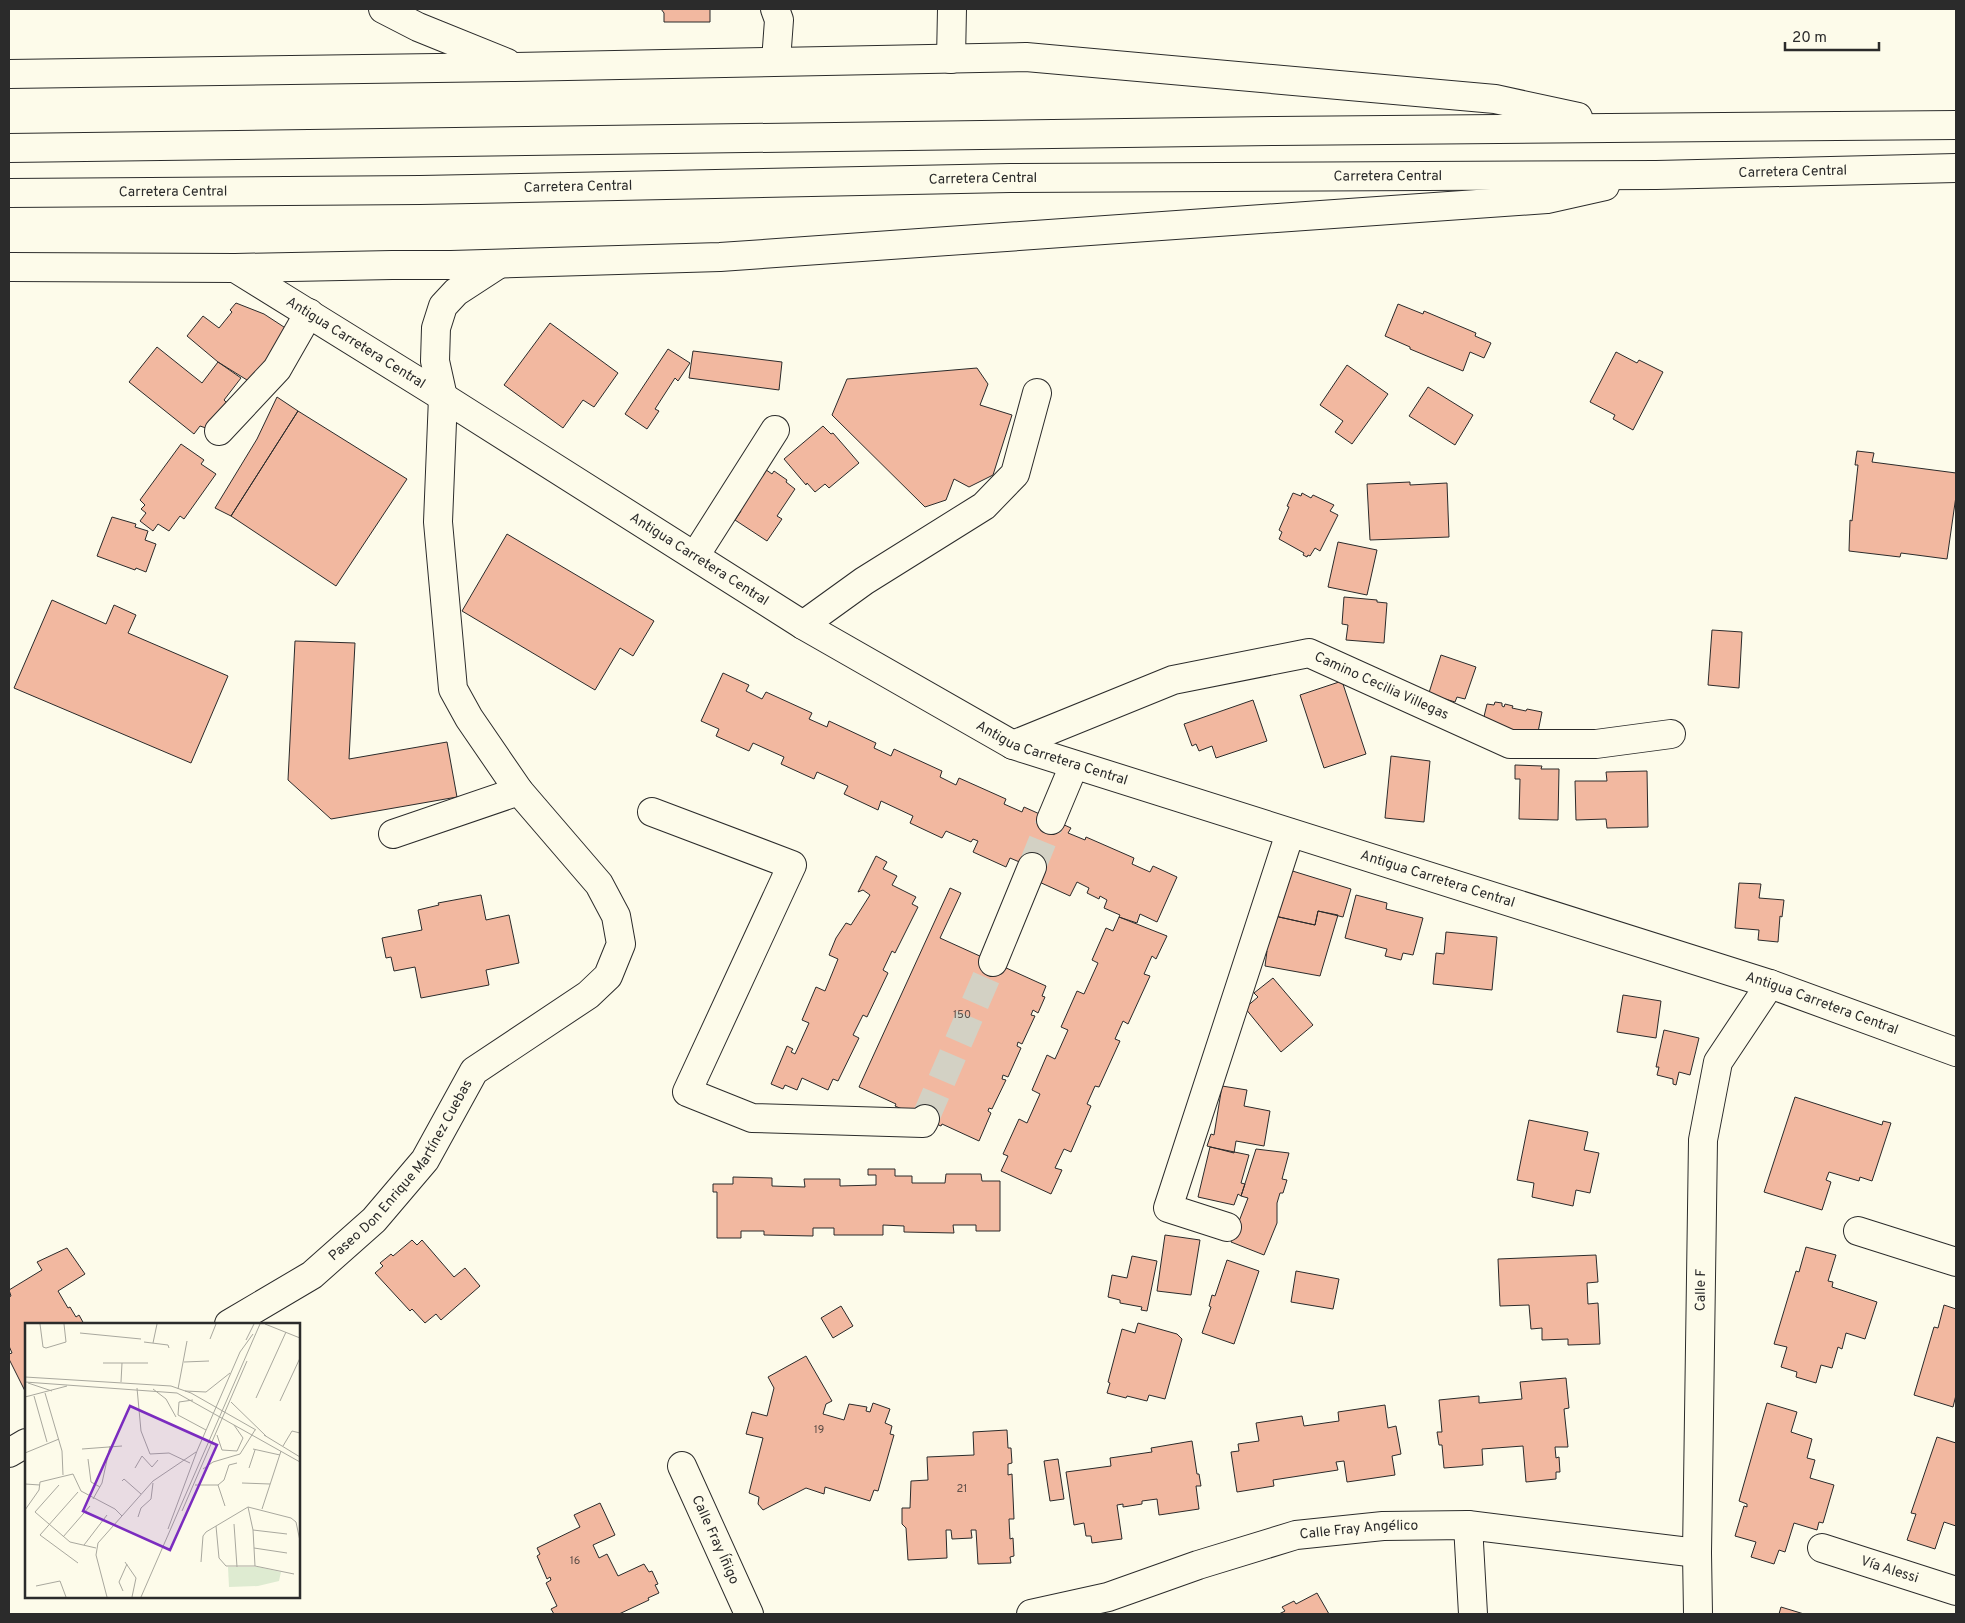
<svg xmlns="http://www.w3.org/2000/svg" width="1965" height="1623" font-family="Overpass,sans-serif">
<style>
.building{fill:#f2b8a0;stroke:#2b2b2b}
.lines{fill:none;stroke-linecap:round;stroke-linejoin:round}
.minor-tunnel{stroke:#d3d1c4;stroke-width:28;stroke-dasharray:28 14;stroke-linecap:butt}
.minor-casing{stroke:#2b2b2b;stroke-width:30}
.highway-casing{stroke:#2b2b2b;stroke-width:30}
.minor{stroke:#fdfbea;stroke-width:28}
.highway{stroke:#fdfbea;stroke-width:28}
.labels{text-anchor:middle;dominant-baseline:central;stroke-width:4;stroke-linejoin:round;paint-order:stroke}
.number-label{font-size:11px;fill:#5d4e48}
.street-label{font-size:14px;fill:#2b2b2b;stroke:#fdfbea}
.inset-road{fill:none;stroke:#a9a89e;stroke-width:1}
.view{fill:#7b2cbf;fill-opacity:0.15;stroke:#7b2cbf;stroke-width:2.5}
.inset-edge{fill:none;stroke:#2b2b2b;stroke-width:2.5}
</style>
<rect width="100%" height="100%" fill="#fdfbea"/>
<path class="building" d="M661,9H710V22H664V13Z
M236,303L264,314L287,329L275,359L247,380L218,362L187,336L203,316L219,328L232,312L230,310Z
M1398,304L1423,314L1424,311L1476,333L1475,336L1491,343L1484,358L1470,352L1463,371L1410,349V347L1385,336Z
M550,323L618,373L594,407L583,400L563,428L504,385Z
M157,347L202,383L218,362L241,378L224,400L228,404L206,428L200,426L194,434L129,382Z
M668,349L690,363L678,381L675,378L655,409L659,411L647,429L625,414Z
M693,351L782,362L779,390L689,378Z
M1616,352L1637,363L1639,360L1663,372L1633,430L1613,419L1615,415L1590,402Z
M1347,365L1388,394L1352,444L1335,432L1343,421L1320,405Z
M977,368L988,384L980,405L1012,415L993,475L969,487L954,479L946,500L925,507L832,415L847,379Z
M1428,387L1473,415L1455,445L1409,416Z
M277,397L298,411L231,516L215,508L257,439Z
M298,411L407,479L336,586L231,516Z
M823,426L831,434L833,433L859,463L829,488L825,484L815,492L807,483L806,485L784,459Z
M181,444L204,460L201,464L216,474L184,519L180,516L169,531L158,524L153,531L140,521L146,513L141,509L145,505L140,500Z
M1857,451L1874,453L1872,462L1956,473V496L1947,559L1901,553L1900,557L1849,551L1850,520L1852,521L1858,465H1855Z
M762,467L772,474L774,471L787,480L786,482L795,489L777,516L782,519L767,541L735,520L741,511L735,506Z
M1410,482V485L1447,483L1449,537L1370,540L1367,484Z
M1293,493L1301,496L1302,493L1311,498L1313,495L1334,505L1330,511L1338,515L1320,551L1315,548L1310,556L1308,555L1307,557L1303,555L1304,553L1279,539L1282,532L1279,530L1289,507L1287,506Z
M112,517L136,524L135,527L148,531L145,540L156,544L146,572L136,568L135,570L97,556Z
M507,534L654,621L633,656L620,648L595,690L462,611Z
M1338,542L1377,550L1367,595L1328,587Z
M1344,597L1377,600V602L1387,603L1384,643L1346,640L1348,625L1342,624Z
M52,600L106,624L114,605L136,615L128,633L228,676L191,763L14,688Z
M1712,630L1742,632L1739,688L1708,685Z
M295,641L355,643L349,759L447,742L457,797L331,819L288,780Z
M1441,655L1476,667L1465,699L1457,697L1455,702L1442,698L1440,703L1427,699Z
M723,673L749,685L746,691L762,699L766,692L812,713L809,719L827,727L829,721L876,743L874,748L891,756L894,749L942,771L940,777L956,785L959,778L1006,799L1004,804L1022,812L1024,807L1071,828L1068,833L1085,840L1086,837L1134,858L1132,864L1150,872L1153,866L1177,877L1157,922L1140,914L1137,923L1119,917L1120,915L1104,908L1107,900L1100,896L1099,899L1087,893L1089,888L1077,882L1070,896L1037,881L1036,869L1010,858L1006,867L973,852L978,841L973,839L971,842L946,831L942,838L910,823L913,816L881,801L878,810L844,794L848,786L817,772L814,779L781,764L784,757L753,743L749,751L716,736L719,729L701,721Z
M1342,681L1366,754L1324,768L1300,695Z
M1253,700L1267,741L1216,758L1212,746L1199,751L1196,744L1192,746L1184,724Z
M1495,702L1502,703V706L1504,707L1505,704L1513,706L1512,708L1526,711L1527,709L1542,712L1537,737L1482,725L1487,704L1494,705Z
M1391,756L1430,761L1424,822L1385,818Z
M1515,765L1542,766L1541,769H1559L1558,820L1519,819L1520,779H1515Z
M1647,771L1648,827L1607,828L1606,819L1576,820L1575,781H1607L1606,772Z
M876,856L887,862L883,869L897,876L892,885L916,897L912,904L918,907L895,953L892,951L883,970L888,973L867,1017L863,1015L853,1035L859,1038L838,1081L833,1079L828,1090L802,1078L797,1090L785,1085L783,1089L771,1084L787,1046L793,1049L791,1052L795,1054L809,1023L802,1020L816,987L825,991L838,959L829,955L836,938L846,923L851,925L870,895L863,890L858,892Z
M1286,869L1351,889L1343,917L1318,911L1315,925L1279,917L1273,914Z
M1739,883L1761,884L1759,898L1784,900L1782,917L1780,916L1778,942L1758,940L1759,930L1735,928Z
M950,888L961,893L940,938L1046,986L1042,996L1045,997L1038,1013L1033,1010L1031,1015L1035,1016L1022,1044L1018,1042L1017,1046L1021,1048L1008,1077L1003,1075L1002,1079L1006,1080L992,1109L989,1108L988,1111L991,1113L979,1141L942,1124L941,1126L925,1119L895,1106L896,1104L859,1087Z
M481,895L486,920L509,915L519,963L486,970L489,985L421,998L415,967L394,971L391,957L386,958L382,938L422,930L418,910L439,905L438,903Z
M1356,895L1387,903L1386,909L1423,918L1413,955L1403,953L1401,960L1385,956L1387,949L1345,938Z
M1318,911L1338,915L1320,976L1265,966L1267,951L1263,949L1273,914L1279,917L1315,925Z
M1119,917L1167,936L1156,959L1152,956L1144,974L1150,976L1128,1024L1123,1021L1115,1039L1120,1041L1099,1087L1095,1086L1087,1104L1091,1106L1071,1152L1064,1149L1055,1168L1062,1170L1051,1194L1001,1171L1008,1156L1003,1154L1019,1119L1027,1123L1040,1094L1032,1090L1047,1055L1055,1059L1068,1030L1061,1027L1077,991L1084,994L1098,963L1092,960L1106,928L1113,931Z
M1446,932L1497,937L1492,990L1433,984L1436,953L1444,954Z
M1273,978L1313,1025L1281,1052L1245,1008L1258,997L1254,993Z
M1623,995L1661,1001L1656,1038L1617,1032Z
M1664,1030L1699,1038L1690,1075L1679,1072L1676,1085L1673,1084V1079L1657,1075L1659,1067H1656Z
M1222,1086L1247,1090L1244,1106L1270,1111L1264,1146L1236,1141L1234,1153L1207,1146L1211,1134L1214,1135Z
M1795,1097L1882,1125L1883,1121L1891,1123L1872,1181L1860,1177L1859,1181L1829,1172L1826,1180L1831,1182L1822,1210L1764,1192Z
M1529,1120L1588,1132L1584,1150L1599,1153L1590,1193L1576,1190L1573,1206L1532,1197L1534,1183L1517,1180Z
M1210,1147L1249,1155L1241,1183L1245,1184L1241,1196L1238,1194L1234,1205L1198,1197Z
M1256,1149L1289,1153L1282,1179L1287,1180L1283,1193H1280L1277,1203V1223L1264,1255L1231,1242L1248,1198L1241,1196Z
M868,1169H895V1176H912V1183H945L946,1174H981L982,1181H1000V1231H976V1225H953L954,1233L904,1232V1226L883,1225V1235H834V1228H813V1236L764,1235V1231H741V1238H717V1192H713V1184H733V1177L772,1178V1186L805,1187L804,1179H840V1186L876,1185V1175H868Z
M1165,1235L1200,1240L1191,1295L1157,1291Z
M412,1240L417,1245L422,1240L454,1277L465,1268L480,1286L441,1320L436,1314L425,1323L412,1309L410,1311L375,1273L383,1266L380,1263L391,1254L393,1256Z
M1806,1247L1836,1255L1828,1281L1833,1282L1832,1287L1877,1302L1865,1339L1846,1333L1842,1349L1838,1347L1832,1368L1821,1365L1816,1383L1796,1377L1797,1372L1781,1367L1787,1347L1774,1344L1796,1271L1799,1272Z
M67,1248L85,1274L58,1291L68,1308L70,1307L76,1317L79,1315L84,1324H26V1393L9,1359V1354L12,1353L9,1346V1297L11,1296L9,1290L42,1270L37,1262Z
M1596,1255L1598,1282L1587,1283L1588,1304L1598,1303L1600,1344L1568,1345V1339L1542,1340V1328L1531,1329L1529,1305L1500,1306L1498,1259Z
M1132,1256L1157,1261L1147,1311L1141,1310L1142,1307L1120,1303V1300L1108,1297L1112,1275L1127,1278Z
M1227,1260L1259,1271L1234,1344L1202,1333L1211,1307L1209,1306L1212,1295L1215,1296Z
M1296,1271L1339,1279L1333,1309L1291,1302Z
M1944,1305L1956,1309V1395L1953,1407L1914,1395L1934,1327L1938,1328Z
M841,1306L853,1326L833,1338L821,1318Z
M1138,1323L1177,1334L1182,1339L1165,1399L1149,1395L1147,1401L1127,1396L1126,1398L1107,1393L1110,1383L1108,1382L1122,1329L1135,1333Z
M806,1356L832,1401L826,1404L823,1414L844,1420L849,1404L867,1407L866,1411L870,1412L873,1403L890,1409L885,1423L892,1426L890,1434L894,1435L878,1491L874,1490L870,1501L825,1487L824,1494L806,1488L763,1510L758,1504L759,1497L749,1493L763,1438L746,1434L752,1412L767,1416L774,1388L768,1377Z
M1566,1378L1569,1408L1564,1409L1568,1447H1555L1556,1458L1559,1457L1560,1472H1556V1479L1526,1482L1523,1446L1482,1449L1483,1465L1444,1468L1442,1445H1439L1437,1432H1442L1439,1400L1479,1396V1403L1522,1399L1520,1382Z
M1767,1403L1797,1412L1791,1432L1812,1439L1807,1458L1815,1460L1810,1478L1834,1485L1823,1523L1819,1522L1817,1530L1794,1523L1785,1552L1779,1550L1774,1564L1751,1557L1756,1542L1735,1536L1744,1506L1747,1507V1504L1739,1501Z
M1385,1405L1388,1428L1396,1426L1401,1454L1392,1456L1395,1475L1347,1482L1344,1461L1336,1462L1338,1470L1273,1480L1274,1486L1237,1492L1231,1452L1239,1451L1238,1444L1259,1441L1256,1423L1302,1416L1304,1426L1339,1421L1338,1412Z
M1007,1430L1008,1448H1011L1012,1463L1008,1464V1475L1012,1474L1014,1519H1009L1010,1539L1013,1538L1014,1556L1010,1557L1011,1563L978,1564L976,1530H971L972,1538L952,1539L951,1530H946L947,1558L908,1560L906,1528L902,1524V1508H910L911,1481L928,1480L927,1457L974,1455L973,1432Z
M1937,1437L1956,1443V1526L1944,1522L1935,1549L1907,1540L1916,1514L1911,1513Z
M1192,1441L1197,1474H1199L1201,1486H1196L1199,1509L1159,1515L1157,1499L1142,1501V1504L1123,1507V1504L1117,1505L1122,1539L1092,1543L1091,1536H1086L1084,1523L1074,1525L1066,1472L1111,1466L1110,1458L1152,1452L1151,1448Z
M1058,1459L1064,1499L1050,1501L1044,1461Z
M600,1503L615,1535L593,1545L599,1558L607,1554L618,1576L644,1564L649,1572L652,1571L658,1584L655,1585L659,1593L648,1598L649,1600L619,1614H554L551,1609L557,1606L546,1583L551,1580L550,1577L547,1579L537,1556L540,1554L537,1548L580,1527L574,1515Z
M1317,1593L1329,1614H1279L1285,1611L1282,1607L1294,1601L1296,1604Z
M1781,1607L1804,1614H1779Z"/>
<g class="lines">
<path class="minor-tunnel" d="M1032,867L1051,820
M925,1119L993,962"/>
<defs>
<g id="minor">
<path d="M775,9L779,20L776,61"/>
<path d="M951,59L952,9"/>
<path id="s1" d="M235,268L443,397L803,625L1013,745L1770,984L1956,1052"/>
<path d="M219,431L277,369L309,313"/>
<path d="M695,556L775,430"/>
<path d="M803,625L864,581L984,506L1015,474L1037,393"/>
<path id="s2" d="M1013,745L1173,680L1309,653L1510,744H1596L1671,734"/>
<path d="M652,812L792,865L687,1092L752,1118L923,1123L925,1119"/>
<path d="M1051,820L1074,765"/>
<path d="M393,834L519,791"/>
<path d="M993,962L1032,867"/>
<path d="M1227,1227L1168,1208L1290,833"/>
<path d="M1858,1231L1956,1262"/>
<path id="s3" d="M229,1324L312,1275L374,1220L425,1160L474,1071L588,995L608,976L621,944L616,916L599,884L519,791L469,718L453,689L438,522L443,397L435,361L436,328L443,306L456,292L499,264"/>
<path d="M9,1453L26,1443"/>
<path id="s4" d="M682,1466L749,1614"/>
<path d="M1468,1525L1473,1614"/>
<path id="s5" d="M1822,1548L1956,1591"/>
<path id="s6" d="M1031,1614L1108,1597L1198,1565L1296,1535L1383,1526L1468,1525L1697,1553"/>
<path id="s7" d="M1698,1614L1697,1553L1703,1140L1718,1062L1770,984"/>
</g>
<g id="highway">
<path d="M383,9L418,27L507,63"/>
<path d="M9,74L515,67L1026,57L1495,99L1578,117"/>
<path d="M9,148L1275,131L1956,125"/>
<path id="s8" d="M9,193L420,190L1010,178L1656,175L1956,168"/>
<path d="M9,267L235,268L392,265H451L720,257L1547,199L1605,186"/>
</g>
</defs>
<use href="#minor" class="minor-casing"/>
<use href="#highway" class="highway-casing"/>
<use href="#minor" class="minor"/>
<use href="#highway" class="highway"/>
</g>
<g class="labels">
<g class="number-label">
<text x="962" y="1015">150</text>
<text x="819" y="1430">19</text>
<text x="962" y="1489">21</text>
<text x="575" y="1561">16</text>
</g>
<g class="street-label">
<text stroke="none"><textPath href="#s8" startOffset="1784">Carretera Central</textPath></text>
<text stroke="none"><textPath href="#s8" startOffset="1379">Carretera Central</textPath></text>
<text stroke="none"><textPath href="#s8" startOffset="974">Carretera Central</textPath></text>
<text stroke="none"><textPath href="#s8" startOffset="569">Carretera Central</textPath></text>
<text stroke="none"><textPath href="#s8" startOffset="164">Carretera Central</textPath></text>
<text stroke="none"><textPath href="#s1" startOffset="142">Antigua Carretera Central</textPath></text>
<text stroke="none"><textPath href="#s1" startOffset="548">Antigua Carretera Central</textPath></text>
<text stroke="none"><textPath href="#s2" startOffset="391">Camino Cecilia Villegas</textPath></text>
<text stroke="none"><textPath href="#s1" startOffset="952">Antigua Carretera Central</textPath></text>
<text stroke="none"><textPath href="#s1" startOffset="1358">Antigua Carretera Central</textPath></text>
<text stroke="none"><textPath href="#s1" startOffset="1762">Antigua Carretera Central</textPath></text>
<text stroke="none"><textPath href="#s3" startOffset="235">Paseo Don Enrique Martínez Cuebas</textPath></text>
<text stroke="none"><textPath href="#s7" startOffset="324">Calle F</textPath></text>
<text stroke="none"><textPath href="#s6" startOffset="340">Calle Fray Angélico</textPath></text>
<text stroke="none"><textPath href="#s4" startOffset="81">Calle Fray Íñigo</textPath></text>
<text stroke="none"><textPath href="#s5" startOffset="71">Vía Alessi</textPath></text>
</g>
</g>
<g transform="translate(25 1323)">
<rect width="275" height="275" fill="#fdfbea"/>
<path d="M203,244H233L256,249L254,258L233,263L204,264Z" fill="#deebd1"/>
<path class="inset-road" d="M15,1L18,24L21,25L41,19L39,1M240,1L275,15M55,10L116,16M185,16L191,1M221,17L229,1M119,19L143,22L144,25M128,20L132,1M159,39L184,38M78,40H123M0,54L146,63L166,70L231,107M0,59L152,70L275,139M96,59L97,40M3,60L27,68M112,65L116,108L125,131L144,130L165,140M128,66L141,76L151,94M153,66L162,18M160,68L181,69L205,50M20,70L37,128L38,152M9,73L22,119M0,74L42,63M231,75L261,9M168,77L154,79L153,92L181,107M255,78L275,35M206,79L241,113M192,112L197,127L212,128L218,115L209,102M239,112L275,134M258,123L267,108L275,110M57,126L97,123M228,126L255,132M0,130L34,116M63,136L66,159L75,164M110,145L117,133L127,144L133,137M224,145L230,127M178,146L188,139L215,131L230,107M97,158L99,156L116,171M217,160L245,161M0,161L15,162M34,162L10,189L45,219L71,225M170,162H193L199,157L204,142L212,140M193,162L200,183M53,169L15,212L53,240M68,176L77,160L85,123M223,184L228,207L230,243M237,186L256,128M0,187L14,167L15,159L48,151L56,168L90,186L97,193M157,188L222,38M113,194L116,185L126,176L128,160M209,201L212,244M191,203L194,235L201,243H230L269,251M143,206L172,128L215,29L228,11M228,207L262,211M38,214L65,183M59,222L82,192M229,225L262,230M100,239L111,255L107,274M176,239L178,213L181,209L223,184L266,195L271,199L275,218M11,263L35,258L41,274M98,268L94,259L102,241M82,274L71,232L73,220L128,158L171,129M116,274L235,1"/>
<path class="view" d="M105,83L192,122L145,227L58,188Z"/>
<rect width="275" height="275" class="inset-edge"/>
</g>
<rect width="1965" height="1623" fill="none" stroke="#2b2b2b" stroke-width="20"/>
<path d="M1785 42v8h94v-8" fill="none" stroke="#2b2b2b" stroke-width="2.5"/>
<text x="1792" y="42" font-size="15" fill="#2b2b2b" stroke="#fdfbea" stroke-width="4" paint-order="stroke">20 m</text>
</svg>
